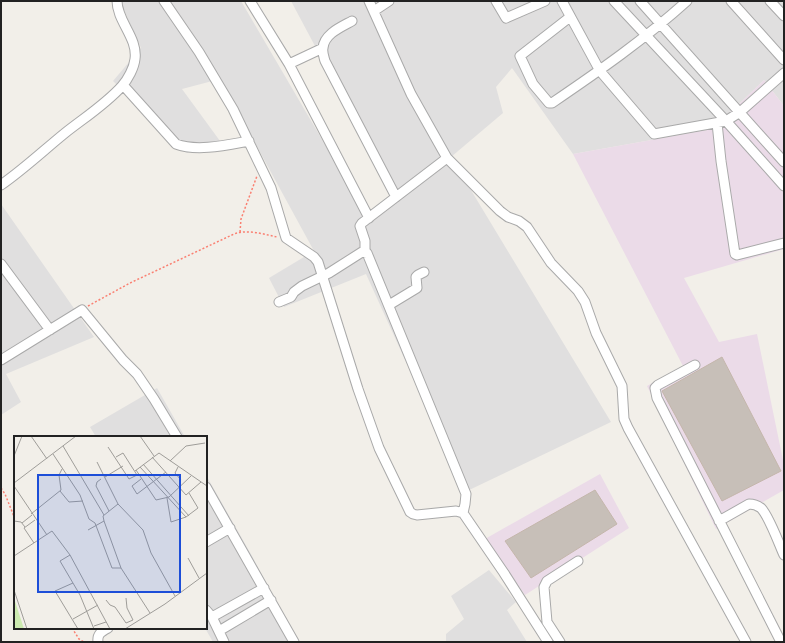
<svg xmlns="http://www.w3.org/2000/svg" width="785" height="643" font-family="'Open Sans',sans-serif">
<style>
.residential{fill:#e0dfdf}
.industrial{fill:#ebdbe8}
.building{fill:#c7bfb8;stroke:#c4b6ab}
.lines{fill:none;stroke-linecap:round;stroke-linejoin:round}
.minor-casing{stroke:#a9a9a9;stroke-width:11}
.path{stroke:#fa8072;stroke-width:1.5;stroke-dasharray:2 2;stroke-linecap:butt}
.minor{stroke:#fff;stroke-width:9}
.inset-road{fill:none;stroke:#9f9d99;stroke-width:1}
.view{fill:#1d4ed8;fill-opacity:0.15;stroke:#1d4ed8;stroke-width:2}
.inset-edge{fill:none;stroke:#222;stroke-width:2}
</style>
<rect width="100%" height="100%" fill="#f2efe9"/>
<path class="residential" d="M120,1H241L365,213L396,198L291,1H784V106L764,80L713,129L573,154L512,68L496,87L503,113L451,157L611,422L465,492L366,274L284,307L269,278L314,251L220,79L182,89L220,141L187,153L113,81L141,48Z
M1,204L94,337L6,374L21,402L1,415Z
M157,388L185,437H96L90,427Z
M206,475L252,556L297,642H213L205,628Z
M489,570L516,602L507,610L527,642H446V634L464,619L451,596Z"/>
<path class="industrial" d="M764,80L784,106V249L684,278L719,342L757,334L784,465V490L716,529L647,386L683,366L573,154L713,129Z
M600,474L629,528L525,595L485,539Z"/>
<path class="building" d="M722,357L781,471L722,501L662,391Z
M595,490L617,524L531,578L505,541Z"/>
<g class="lines">
<defs>
<path id="minor" d="M164,1L199,52L233,109L271,188L286,238L314,257L318,262L358,389L379,448L410,512L413,514L417,515L456,511L463,513L504,573L548,642
M250,1L289,64L369,218
M369,1L411,94L447,158L500,211L508,217L519,221L527,227L551,263L578,291L585,302L596,333L622,386L624,419L628,428L746,642
M496,1L506,18L545,1
M562,1L600,71L654,134L726,121L740,112L784,73
M614,1L726,121L784,186
M640,1L784,162
M731,1L784,60
M770,1L784,16
M374,11L389,1
M570,17L520,56L533,84L549,103H552C599,71 645,39 687,1
M352,21C341,27 324,34 323,48C322,52 324,57 325,61L396,197
M289,64L323,48
M123,85L176,144C197,152 227,145 249,141
M717,123L721,161L735,254L737,255L784,243
M1,185C24,169 44,150 65,133C84,118 106,104 122,86C128,79 134,68 135,59C138,38 117,21 117,1
M365,252V241L360,226L362,223L447,158
M1,264L50,330
M279,302L291,297L294,292L302,286L329,273L362,252L367,253L466,494L465,504L463,513
M389,305L417,288L416,277L418,275L424,272
M1,360L82,310L123,360L137,374L154,399L177,437
M695,365L658,385L655,388L657,398L781,642
M206,487L294,642
M719,521L749,504C753,504 757,505 761,508C769,516 779,544 784,555
M206,542L230,528
M206,610L212,617L224,642
M212,617L264,588
M219,631L271,600
M98,642C97,634 101,632 108,628
M560,642L547,622L544,587L547,581L578,561"/>
</defs>
<use href="#minor" class="minor-casing"/>
<path class="path" d="M240,232L241,219L257,176
M88,306L130,283L234,234C248,229 263,234 277,237
M1,488L5,494L15,519
M72,628L79,639L84,642"/>
<use href="#minor" class="minor"/>
</g>
<g transform="translate(14 436)">
<rect width="193" height="193" fill="#f2efe9"/>
<path d="M0,162L10,193H0Z" fill="#cdebb0"/>
<path class="inset-road" d="M17,0L33,23M126,0L140,20M49,10L90,79M94,11L115,43L125,38M39,18L66,59L75,83L81,87L98,132H107L136,177M0,20L8,0M102,21L109,17L123,39M138,21L172,59L187,46M156,25L172,10L191,7M83,26L104,68L129,94L137,117L161,160M129,28L175,80M126,31L172,81M164,31L161,37L167,44M122,34L142,64L155,61L177,40M121,35L145,17L193,50M91,41L109,30M87,43L83,46L82,50L95,75M127,43L118,50L123,58L152,36M0,47L62,0M0,50L33,99M46,55L55,66L69,65M153,62L157,86L172,81L184,72L175,57M17,78L47,54L45,39L48,33M0,85L7,86L11,91M90,85L89,80L104,68M8,87L18,79M74,94L90,85L107,132M20,107L10,92L21,84M56,119L46,125L66,159L80,193M0,120L38,95L56,119L96,193M174,122L185,142M59,147L41,155L64,193M0,154L13,193M112,162L113,172L119,184M92,164L96,169L101,171L112,187L119,184M59,183L84,169M80,190L92,186M111,193L151,168L193,137"/>
<path class="view" d="M24,39H166V156H24Z"/>
<rect width="193" height="193" class="inset-edge"/>
</g>
<rect width="785" height="643" fill="none" stroke="#222222" stroke-width="4"/>
</svg>
